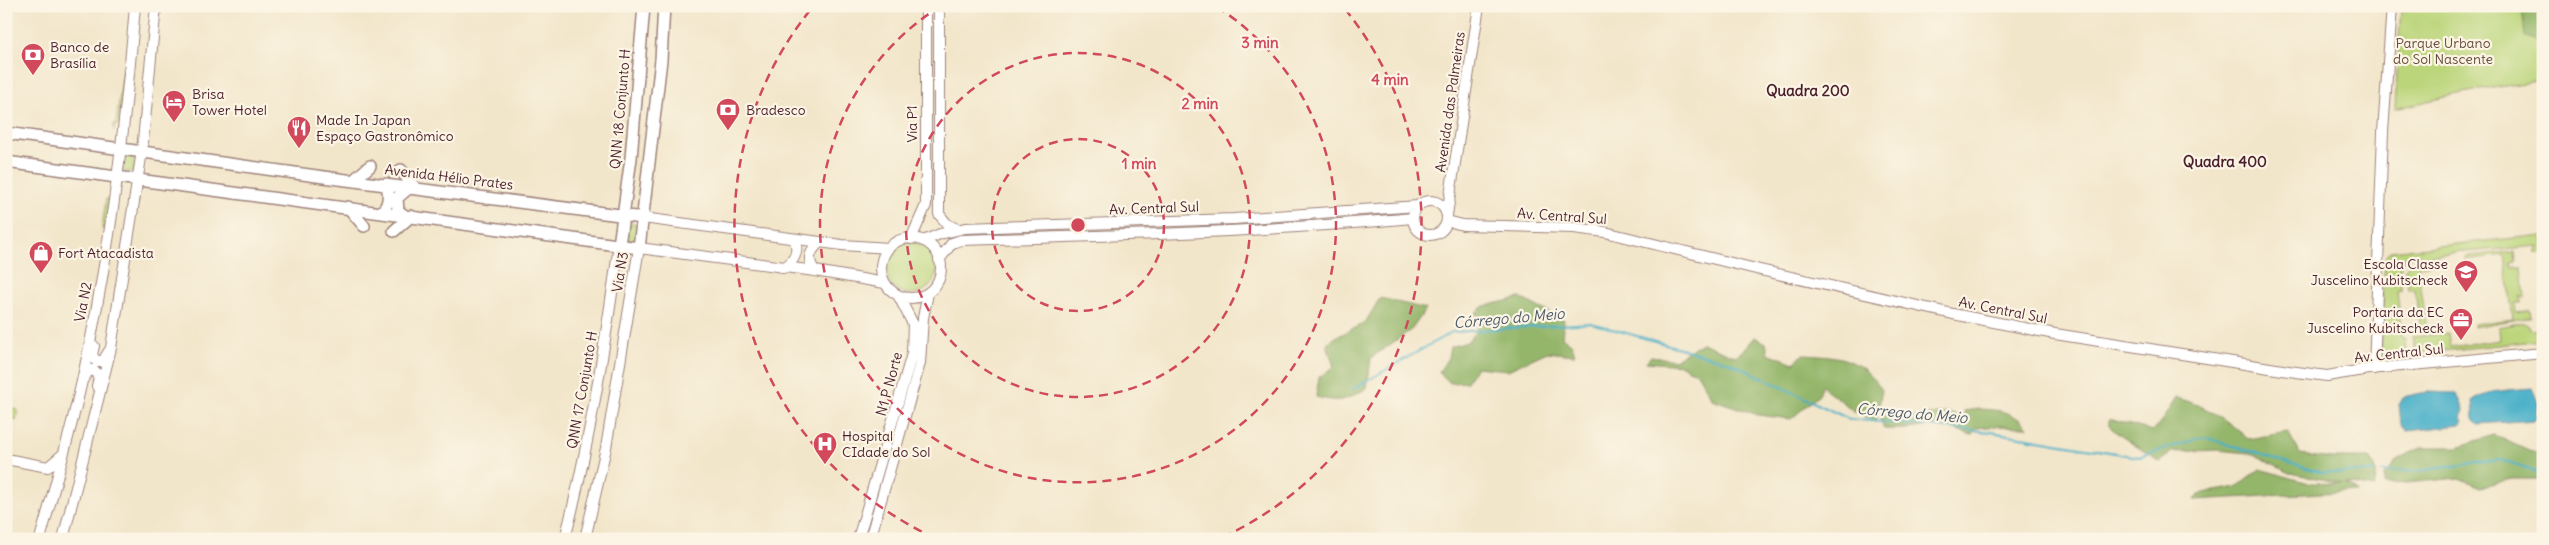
<svg xmlns="http://www.w3.org/2000/svg" width="2549" height="545" font-family="Delius,sans-serif">
<style>
.green{fill:#bbd57a;stroke:#827a52}
.forest{fill:#94b66a;stroke:#6f6a4a}
.water{fill:#4ab0c9;stroke:#4a687a}
.lines{fill:none;stroke-linecap:round;stroke-linejoin:round}
.stream{stroke:#4ab0c9;stroke-width:2}
.secondary-casing{stroke:#9e827a;stroke-width:12}
.primary-casing{stroke:#9e827a;stroke-width:14}
.secondary{stroke:#fff;stroke-width:10}
.primary{stroke:#fff;stroke-width:11}
.ring{fill:none;stroke:#d1495b;stroke-width:2.5;stroke-dasharray:9 6}
.labels{text-anchor:middle;dominant-baseline:central;stroke-width:4.5;stroke-linejoin:round;paint-order:stroke}
.park-label{font-size:14px;fill:#664c3f;stroke:#fcf5e5}
.poi-label{font-size:14px;fill:#4a1f2b;stroke:#fcf5e5;text-anchor:start}
.street-label{font-size:14px;fill:#4a1f2b;stroke:#fcf5e5}
.neighbourhood-label{font-size:15px;font-weight:bold;fill:#4a1f2b;stroke:#fcf5e5}
.water-label{font-size:15px;font-style:italic;fill:#4a596a;stroke:#fcf5e5}
.centre{fill:#d1495b;stroke:#fcf5e5;stroke-width:2.5}
.ring-label{font-size:15px;text-anchor:middle;font-weight:bold;fill:#d1495b;stroke:#fcf5e5;stroke-width:4.5;stroke-linejoin:round;paint-order:stroke}
</style>
<rect width="100%" height="100%" fill="#fcf5e5"/>
<filter id="ink" filterUnits="userSpaceOnUse"><feTurbulence type="fractalNoise" baseFrequency=".02" numOctaves="2"/><feDisplacementMap in="SourceGraphic" scale="10" xChannelSelector="R" yChannelSelector="G"/><feConvolveMatrix kernelMatrix="1 2 1 2 8 2 1 2 1" color-interpolation-filters="sRGB"/></filter>
<filter id="wash" filterUnits="userSpaceOnUse"><feTurbulence type="fractalNoise" baseFrequency=".0096" numOctaves="4" result="noise"/><feDisplacementMap in="SourceGraphic" scale="20" xChannelSelector="R" yChannelSelector="G"/><feGaussianBlur stdDeviation="1.12" result="paint"/><feColorMatrix in="noise" values="0 0 0 0 0 0 0 0 0 0 0 0 0 0 0 0 0 1.4 0 .05"/><feComposite in="paint" operator="in"/></filter>
<g filter="url(#wash)">
<rect width="100%" height="100%" fill="#f2e6ca"/>
<path class="green" d="M2401,6H2543V80L2462,93L2395,109Z
M124,66L126,67L119,124L115,126L114,131V124H116Z
M125,156L135,157L133,172L123,171Z
M106,199H110L105,229H102Z
M626,223L639,224L637,241L624,240Z
M2543,235V253L2535,252L2538,246L2405,257L2401,264V290L2397,291L2402,338H2405L2407,362L2382,364L2380,355L2385,258L2390,251Z
M885 268a26 26 0 1 1 52 0a26 26 0 1 1-52 0Z
M2515,251L2516,262L2511,263L2512,267H2522L2525,298L2520,296L2521,303H2515L2516,312L2530,310L2531,317L2473,327V324L2513,319L2505,255L2464,260L2468,256Z
M2436,260L2440,263L2418,266L2427,330L2420,331L2415,289H2408L2406,268L2410,264Z
M2524,322L2533,330L2543,329V340L2416,354L2413,337L2448,333L2450,347L2500,340L2499,327Z
M6,408L18,410L16,420L6,418Z"/>
<path class="forest" d="M2522,6H2543V44L2525,37Z
M1380,298L1426,309L1412,329L1371,358L1367,388C1345,401 1341,403 1316,397L1319,377L1334,367L1327,344L1336,337L1365,323Z
M1520,298L1564,320L1562,337L1572,345L1575,355L1547,352L1508,370L1476,367L1467,382L1450,383L1439,372L1448,358L1450,347L1467,342L1477,330L1475,313L1484,306Z
M1755,337L1766,343L1768,353L1794,363L1803,354C1839,356 1860,357 1882,390L1876,422L1854,411L1822,386L1819,395L1791,419L1758,415L1712,399L1698,374L1682,365L1646,362L1651,356L1674,360L1702,343L1735,356L1744,350Z
M2176,398C2207,406 2225,418 2248,439L2288,432L2300,454L2332,458H2370C2378,467 2377,478 2374,488L2345,483L2358,491L2194,500L2198,494L2237,487L2260,469L2309,483H2342L2290,473L2249,453L2217,450L2173,452L2159,462C2143,449 2124,440 2109,426V419L2152,431L2159,425Z
M1978,409C2002,410 2011,411 2028,427L1997,426L1977,428L1971,435L1940,424L1910,429H1884L1880,418L1884,415L1896,419L1946,413L1966,417L1964,411Z
M2494,435L2531,452L2543,450V479H2511L2480,487L2459,478L2384,485V476L2397,460L2422,447H2457Z"/>
<path class="water" d="M2532,388L2539,405L2536,413L2538,416L2535,420L2479,424L2474,419L2473,400C2489,389 2513,390 2532,388Z
M2426,392L2457,393L2464,410L2461,418L2463,421L2460,425L2407,431L2401,423L2399,404L2403,397Z"/>
<g class="lines">
<path class="stream" d="M1351,390L1452,332L1591,323L1729,362L1849,419L1991,432L2139,457L2203,437L2323,473L2374,472
M2382,472L2417,471L2499,460L2543,474"/>
</g>
</g>
<g filter="url(#ink)">
<g class="lines">
<defs>
<path id="secondary" d="M939,6V214L947,224L957,229
M1413 218a17 17 0 1 1 34 0a17 17 0 1 1-34 0Z
M1447,215L1479,6
M643,218L842,245L889,248
M1447,221L1463,225L1574,228L1605,232L1760,270L1953,314L2055,334L2289,371L2327,376L2369,369L2543,353
M881 268a30 30 0 1 1 60 0a30 30 0 1 1-60 0Z
M911,239L926,205V6
M923,241L940,234L965,228L1234,219L1418,206
M939,260L952,243L961,240C1112,236 1263,232 1413,218
M783,268C794,262 800,251 794,239
M815,271C806,259 810,251 820,242
M94,346L92,355L96,361H103L109,351
M2374,369L2383,132L2392,6
M84,378L89,370H94L99,377L97,386
M6,459L48,467L62,455
M40,539C55,486 70,434 82,381C109,258 125,132 135,6
M63,539L111,348L142,151L156,6
M565,539C590,442 605,344 619,245
M585,539L606,448L639,248L815,271L885,283
M858,539L912,354L913,324L898,295
M870,539L920,363L923,318L928,293"/>
<path id="primary" d="M6,133L331,178L643,218
M6,162L639,248L661,60L664,6
M401,170L415,188
M354,180L370,166
M348,207L364,226
M381,212C390,205 389,194 387,184
M404,215L398,211L397,198L410,187
M394,231L411,216
M619,245L631,158L644,6"/>
</defs>
<use href="#secondary" class="secondary-casing"/>
<use href="#primary" class="primary-casing"/>
<use href="#secondary" class="secondary"/>
<use href="#primary" class="primary"/>
</g>
</g>
<g class="ring">
<circle cx="1078" cy="225" r="86"/>
<circle cx="1078" cy="225" r="172"/>
<path d="M1217 7A258 258 0 1 1 939 7"/>
<path d="M935 538A344 344 0 0 1 811 9M1345 9A344 344 0 0 1 1221 538"/>
</g>
<defs>
<symbol id="bank-pin" viewBox="-11 -11 22 30"><path d="M0 17L-7.5 6A9.5 9.5 0 1 1 7.5 6Z" fill="#d1495b" stroke="#fcf5e5"/><path d="M-6-4H6V4H-6ZM0-2.3a2.3 2.3 0 1 0 0 4.6a2.3 2.3 0 1 0 0-4.6Z" fill="#fff"/></symbol>
<symbol id="hotel-pin" viewBox="-11 -11 22 30"><path d="M0 17L-7.5 6A9.5 9.5 0 1 1 7.5 6Z" fill="#d1495b" stroke="#fcf5e5"/><path d="M-6-4.5h1.5V1H6V5H4.5V3h-9V5H-6ZM-4 0a1.8 1.8 0 1 1 3.6 0ZM.5 0V-2.5h3Q6-2.5 6 0Z" fill="#fff"/></symbol>
<symbol id="restaurant-pin" viewBox="-11 -11 22 30"><path d="M0 17L-7.5 6A9.5 9.5 0 1 1 7.5 6Z" fill="#d1495b" stroke="#fcf5e5"/><path d="M-5-6h1v4h1v-4h1v4h1v-4h1v5L-1.5 .5V6h-2V.5L-5-1ZM5-6V6H3V1.5H1.5Q1.5-4 5-6Z" fill="#fff"/></symbol>
<symbol id="shop-pin" viewBox="-11 -11 22 30"><path d="M0 17L-7.5 6A9.5 9.5 0 1 1 7.5 6Z" fill="#d1495b" stroke="#fcf5e5"/><path d="M-5-2.5h2.3a2.7 3.5 0 0 1 5.4 0H5L5.5 6h-11ZM-1.5-2.5h3a1.5 2.3 0 0 0-3 0Z" fill="#fff"/></symbol>
<symbol id="school-pin" viewBox="-11 -11 22 30"><path d="M0 17L-7.5 6A9.5 9.5 0 1 1 7.5 6Z" fill="#d1495b" stroke="#fcf5e5"/><path d="M0-5L7-2L0 1L-7-2ZM-4 1L0 2.5L4 1V4Q0 6-4 4Z" fill="#fff"/></symbol>
<symbol id="office-pin" viewBox="-11 -11 22 30"><path d="M0 17L-7.5 6A9.5 9.5 0 1 1 7.5 6Z" fill="#d1495b" stroke="#fcf5e5"/><path d="M-6-3h4V-5.5h4V-3h4V5H-6ZM-1-4.5V-3h2v-1.5ZM-6 0V1H6V0Z" fill="#fff"/></symbol>
<symbol id="hospital-pin" viewBox="-11 -11 22 30"><path d="M0 17L-7.5 6A9.5 9.5 0 1 1 7.5 6Z" fill="#d1495b" stroke="#fcf5e5"/><path d="M-5-5h3v3.5h4V-5h3V5h-3V1.5h-4V5h-3Z" fill="#fff"/></symbol>
</defs>
<g fill-rule="evenodd">
<use href="#bank-pin" x="19" y="41" width="28" height="38"/>
<use href="#hotel-pin" x="160" y="88" width="28" height="38"/>
<use href="#bank-pin" x="714" y="96" width="28" height="38"/>
<use href="#restaurant-pin" x="285" y="114" width="28" height="38"/>
<use href="#shop-pin" x="27" y="239" width="28" height="38"/>
<use href="#school-pin" x="2452" y="258" width="28" height="38"/>
<use href="#office-pin" x="2447" y="306" width="28" height="38"/>
<use href="#hospital-pin" x="811" y="430" width="28" height="38"/>
</g>
<g class="labels">
<g class="park-label">
<text x="2443" y="43">Parque Urbano<tspan x="2443" dy="16">do Sol Nascente</tspan></text>
</g>
<g class="poi-label">
<text x="50" y="47">Banco de<tspan x="50" dy="16">Brasília</tspan></text>
<text x="192" y="94">Brisa<tspan x="192" dy="16">Tower Hotel</tspan></text>
<text x="746" y="110">Bradesco</text>
<text x="316" y="120">Made In Japan<tspan x="316" dy="16">Espaço Gastronômico</tspan></text>
<text x="58" y="253">Fort Atacadista</text>
<text x="2448" y="264" text-anchor="end">Escola Classe<tspan x="2448" dy="16">Juscelino Kubitscheck</tspan></text>
<text x="2444" y="312" text-anchor="end">Portaria da EC<tspan x="2444" dy="16">Juscelino Kubitscheck</tspan></text>
<text x="842" y="436">Hospital<tspan x="842" dy="16">CIdade do Sol</tspan></text>
</g>
<g class="street-label">
<text transform="translate(1450 102) rotate(-82)">Avenida das Palmeiras</text>
<text transform="translate(620 109) rotate(-85)">QNN 18 Conjunto H</text>
<text transform="translate(912 124) rotate(-90)">Via P1</text>
<text transform="translate(449 177) rotate(7)">Avenida Hélio Prates</text>
<text transform="translate(1154 208) rotate(-2)">Av. Central Sul</text>
<text transform="translate(1562 216) rotate(4)">Av. Central Sul</text>
<text transform="translate(620 272) rotate(-81)">Via N3</text>
<text transform="translate(83 302) rotate(-79)">Via N2</text>
<text transform="translate(2003 310) rotate(11)">Av. Central Sul</text>
<text transform="translate(2399 353) rotate(-6)">Av. Central Sul</text>
<text transform="translate(889 384) rotate(-75)">N1 P Norte</text>
<text transform="translate(582 390) rotate(-80)">QNN 17 Conjunto H</text>
</g>
<g class="neighbourhood-label">
<text x="1808" y="90">Quadra 200</text>
<text x="2225" y="161">Quadra 400</text>
</g>
<g class="water-label">
<text transform="translate(1509 318) rotate(-5)">Córrego do Meio</text>
<text transform="translate(1912 413) rotate(5)">Córrego do Meio</text>
</g>
</g>
<circle cx="1078" cy="225" r="8" class="centre"/>
<g class="ring-label">
<text x="1260" y="48">3 min</text>
<text x="1390" y="85">4 min</text>
<text x="1200" y="109">2 min</text>
<text x="1139" y="169">1 min</text>
</g>
<rect width="2549" height="545" fill="none" stroke="#fcf5e5" stroke-width="25"/>
</svg>
